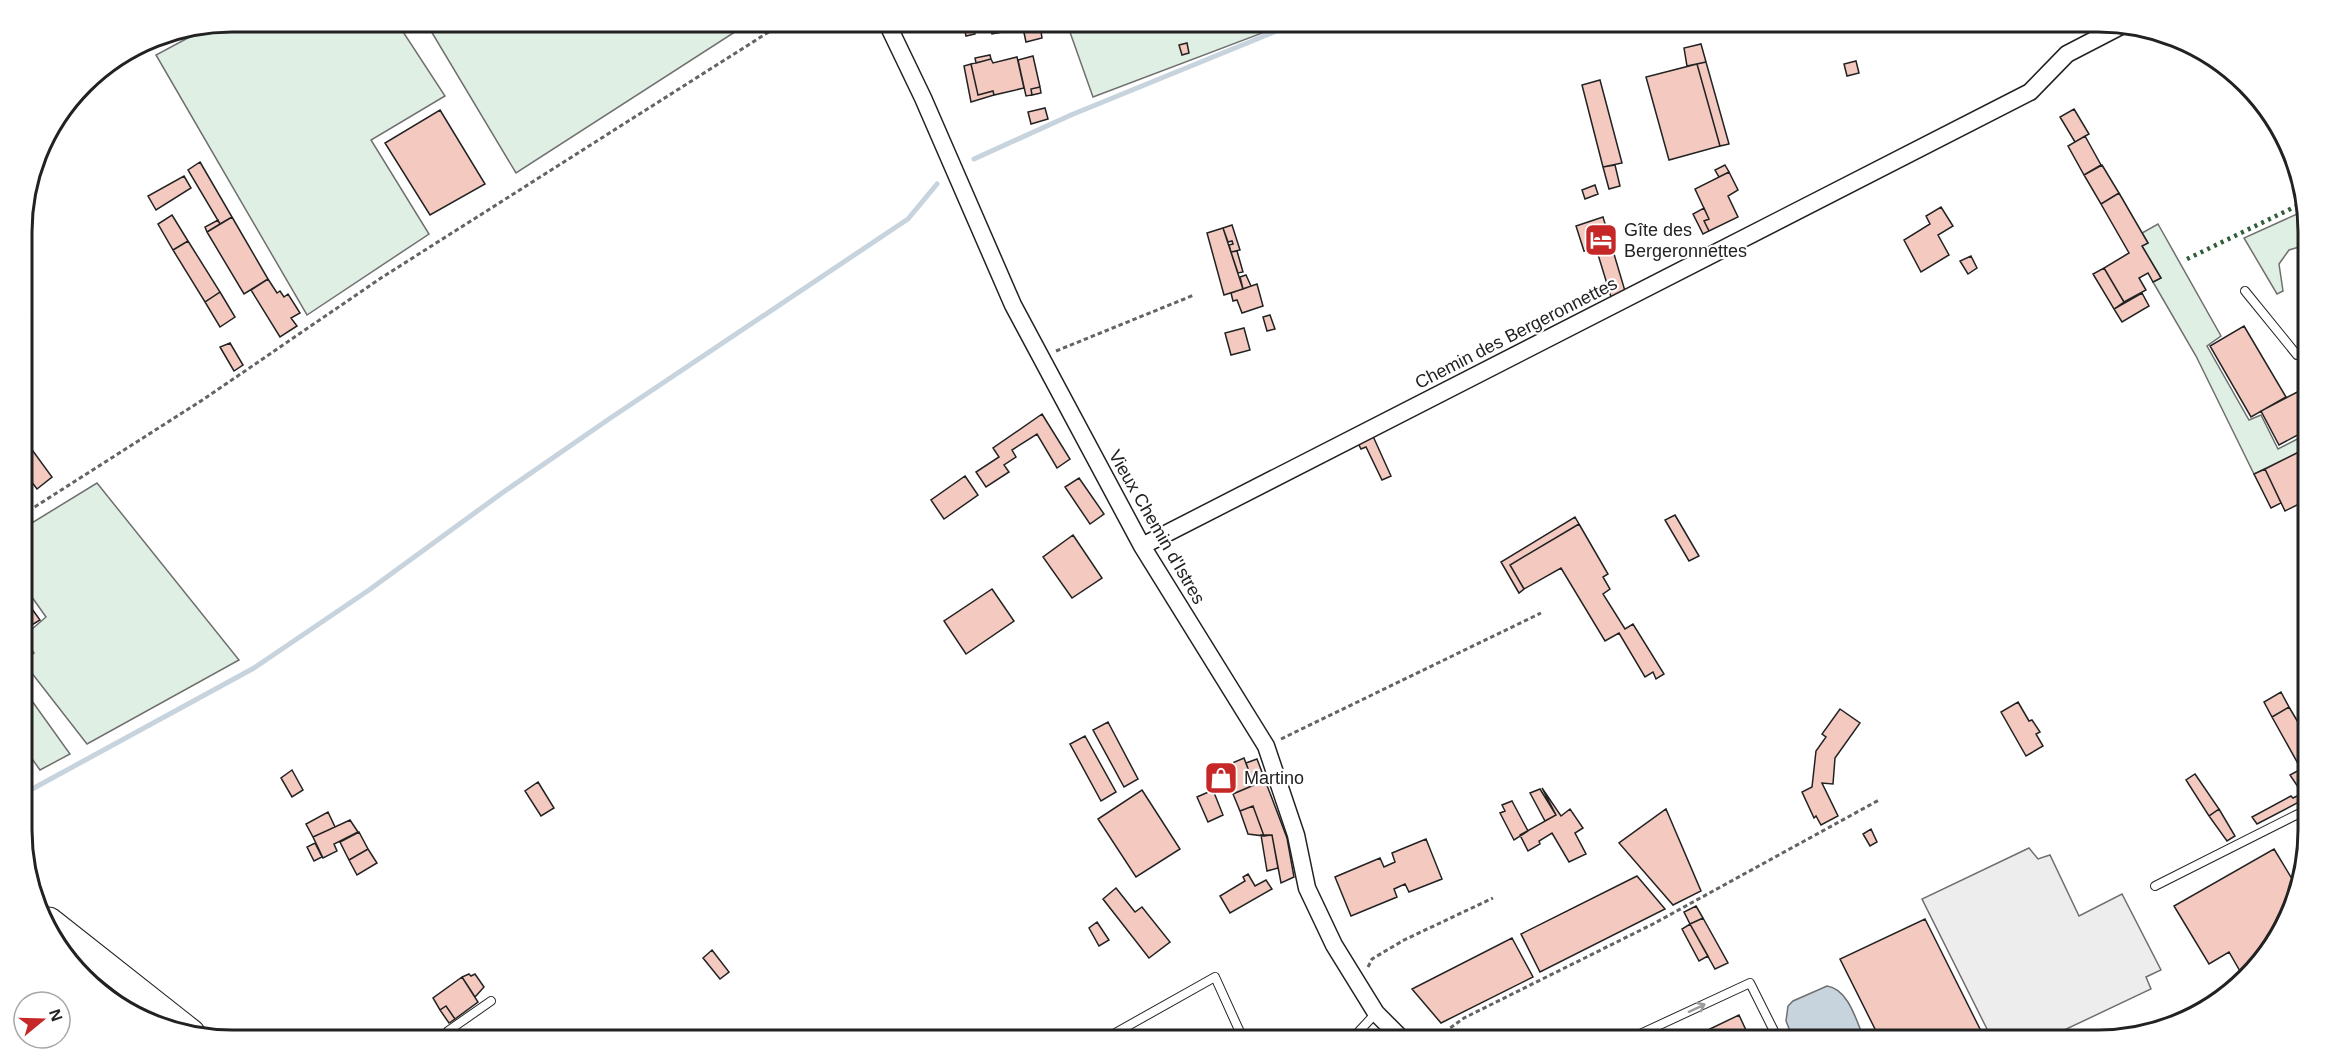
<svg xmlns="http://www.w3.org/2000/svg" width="2329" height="1062" font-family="Arial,sans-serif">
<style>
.green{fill:#e0efe3;stroke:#6f6f6f;stroke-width:1.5}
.parking{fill:#ededed;stroke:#6f6f6f;stroke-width:1.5}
.water{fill:#c7d3dd;stroke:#6f6f6f;stroke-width:1.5}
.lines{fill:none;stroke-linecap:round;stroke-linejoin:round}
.stream{stroke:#c7d3dd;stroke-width:5}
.building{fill:#f3c9c0;stroke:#222;stroke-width:1.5}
.service-casing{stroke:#222;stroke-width:10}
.minor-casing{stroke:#222;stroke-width:19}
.primary-casing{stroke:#222;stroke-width:29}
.path{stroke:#646464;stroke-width:3;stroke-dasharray:4.5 3;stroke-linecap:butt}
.service{stroke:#fff;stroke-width:8}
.minor{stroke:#fff;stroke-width:16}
.primary{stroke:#fff;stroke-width:27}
.hedge{stroke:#2f5e38;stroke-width:4.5;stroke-dasharray:3 4.5;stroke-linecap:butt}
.oneway{stroke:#9c9c9c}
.labels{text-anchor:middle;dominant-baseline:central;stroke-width:4.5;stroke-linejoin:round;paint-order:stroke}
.poi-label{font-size:18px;fill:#222;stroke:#fff;text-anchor:start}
.street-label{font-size:18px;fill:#222;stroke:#fff}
.rim{fill:none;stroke:#222;stroke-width:3}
</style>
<rect width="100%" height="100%" fill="#fff"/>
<path class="green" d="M231,21H396L445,96L371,140L429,234L307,315L156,55L212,25Z
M425,21H752L516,173Z
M1066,21H1294L1093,97Z
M179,31L84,84L92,73L151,37Z
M2306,210V245L2289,250L2279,264L2283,291L2277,294L2244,238Z
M2158,224L2221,336L2207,346L2249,420L2261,415L2278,449L2307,434V448L2254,474L2196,356L2153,282L2161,278L2142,246L2148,243L2142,233Z
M97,483L239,660L87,744L24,663L34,653L23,637L46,617L22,583V529Z
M22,687L70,754L40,770L23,746Z"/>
<path class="parking" d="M2029,848L2038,859L2050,855L2079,916L2122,894L2161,970L2146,977L2151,989L2041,1041H1993L1922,899Z"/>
<path class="water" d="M1827,986C1849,989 1857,1023 1865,1041H1794L1786,1021L1788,1006L1793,1001Z"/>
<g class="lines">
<path class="stream" d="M974,159L1071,115L1301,21
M23,794L254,668L369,590L502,493L609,419L908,219L937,184"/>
</g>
<path class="building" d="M972,21L975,34L966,36L963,22Z
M989,21H1039L1040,25L992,34Z
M1040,25L1042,38L1026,42L1023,28Z
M1187,43L1189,53L1182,55L1179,45Z
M1701,44L1706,62L1687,66L1684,48Z
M990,55L991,59L976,63L975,58Z
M1033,56L1040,87L1031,89L1032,95L1026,96L1018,60Z
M1017,57L1024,88L994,95L993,91L978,95L971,64L991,59L993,63Z
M1856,61L1859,73L1847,76L1844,64Z
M1706,62L1729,144L1720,146L1697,64Z
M971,64L978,95L993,91L994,95L971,102L964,66Z
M1697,64L1720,146L1669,160L1646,77Z
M1600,80L1622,163L1603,167L1582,85Z
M1040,87L1041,93L1032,95L1031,89Z
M1045,108L1048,119L1031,124L1028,112Z
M2074,109L2089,134L2075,142L2060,117Z
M440,110L485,184L430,215L385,143Z
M2085,136L2101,165L2084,175L2068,146Z
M200,162L232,217L220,224L188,170Z
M1615,165L1620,186L1609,189L1603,167Z
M1725,165L1729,172L1719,177L1715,170Z
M2102,165L2119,193L2101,204L2084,175Z
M1729,172L1738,190L1728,196L1738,217L1709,231L1704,221L1709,219L1695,189Z
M184,176L191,188L156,210L148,196Z
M1595,185L1598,194L1585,199L1582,190Z
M2119,193L2148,243L2142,246L2161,278L2153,282L2148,273L2139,278L2146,290L2124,302L2104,268L2129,253L2101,204Z
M1941,207L1953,226L1938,235L1949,255L1921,272L1904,240L1930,224L1926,216Z
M1704,208L1709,219L1704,221L1709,231L1703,234L1693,214Z
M172,215L188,241L173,250L158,224Z
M232,217L268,279L244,294L207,232Z
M1603,217L1625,291L1611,297L1596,248L1584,251L1576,226Z
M218,220L220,224L207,232L205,227Z
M1232,225L1240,250L1231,252L1229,245L1233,244L1232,241L1228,242L1223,228Z
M1223,228L1243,289L1224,295L1207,233Z
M188,241L220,292L205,302L173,250Z
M1237,251L1243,272L1238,273L1231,252Z
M1971,256L1977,268L1968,274L1960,261Z
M2104,268L2124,302L2114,309L2093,274Z
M1246,275L1251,286L1243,289L1240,277Z
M268,279L277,293L280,291L284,297L288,294L300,313L291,318L297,326L280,337L251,290Z
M1257,284L1263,306L1242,313L1237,300L1233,301L1231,293Z
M220,292L235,317L220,327L205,302Z
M2142,293L2149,306L2122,322L2114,309Z
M1270,315L1275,329L1267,331L1263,317Z
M2244,326L2286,397L2251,417L2210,346Z
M1244,328L1250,350L1231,355L1225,333Z
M230,343L243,365L234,371L220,347Z
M2307,387V430L2279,445L2261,411Z
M1042,414L1070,459L1057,468L1037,434L1012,450L1016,457L1004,465L1009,472L986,487L976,472L999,457L993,448Z
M1372,434L1391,476L1382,480L1366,447L1361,449L1357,441Z
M22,436L52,477L37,489L31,481L22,488Z
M2307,448V500L2285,511L2265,469Z
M2265,469L2281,503L2271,508L2254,474Z
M965,476L978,495L944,519L931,500Z
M1079,478L1104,514L1090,524L1065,487Z
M1675,515L1699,556L1689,561L1665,520Z
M1575,517L1579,524L1510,565L1524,589L1519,593L1501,562Z
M1579,524L1608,574L1603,577L1610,589L1603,594L1625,629L1633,624L1664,674L1656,679L1653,672L1645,677L1619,633L1605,641L1561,568L1524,589L1510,565Z
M1073,535L1102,578L1072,598L1043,557Z
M992,589L1014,621L966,654L944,621Z
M22,595L40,620L22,631Z
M2281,692L2289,707L2272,717L2264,702Z
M2018,702L2029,721L2032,720L2040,732L2036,734L2043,746L2026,756L2001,712Z
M2289,707L2308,739V765L2301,769L2272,717Z
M1840,709L1860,723L1835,758L1833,784L1822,783L1838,816L1821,825L1816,816L1814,818L1802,792L1812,787L1816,751L1826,737L1822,734Z
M1108,722L1138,779L1124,787L1093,730Z
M1085,736L1116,792L1101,801L1070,744Z
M1244,758L1254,785L1233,794L1223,767Z
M1257,759L1287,838L1294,877L1281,883L1272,835L1264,836L1253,806L1240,811L1233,794L1254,785L1246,763Z
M2301,769L2308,781V785L2300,790L2290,775Z
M292,770L303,790L292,797L281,778Z
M2195,774L2219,809L2209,816L2186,780Z
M538,782L554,808L541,816L525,791Z
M1542,788L1561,816L1570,809L1583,828L1575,833L1586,854L1569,862L1552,833L1539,841L1540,844L1528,851L1520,835L1556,815Z
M1540,789L1556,815L1545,821L1530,793Z
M1142,790L1180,849L1136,877L1098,819Z
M1213,790L1223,815L1208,822L1197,797Z
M2299,795L2301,801L2257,824L2252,817L2291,796L2293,798Z
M1512,801L1528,831L1514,840L1500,813L1505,811L1502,805Z
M1253,806L1264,836L1248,834L1240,811Z
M1666,809L1701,891L1673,905L1619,843Z
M2219,809L2235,836L2227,841L2209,816Z
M328,812L335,827L313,837L306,824Z
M350,820L358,832L334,844L337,851L323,858L313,837Z
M1871,829L1877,842L1870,846L1863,834Z
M359,832L368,849L349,860L340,842Z
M1261,835H1272L1278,868L1267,871Z
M1426,839L1442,879L1409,892L1405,884L1394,889L1397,897L1351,916L1335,877L1380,858L1384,867L1395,862L1392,853Z
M315,843L322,857L314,861L307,847Z
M368,849L377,863L357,875L349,860Z
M2274,849L2297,887L2292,911L2264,959L2244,978L2229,952L2209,964L2174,906Z
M1248,874L1255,886L1266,880L1272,889L1230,913L1220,896L1245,881L1243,877Z
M1637,876L1665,909L1540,972L1521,934Z
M1116,888L1135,912L1142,907L1170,942L1149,958L1103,899Z
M1696,906L1703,918L1690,924L1684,912Z
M1703,918L1728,963L1715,969L1690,924Z
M1925,919L1986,1041H1881L1840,959Z
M1097,922L1109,940L1099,946L1089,928Z
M1690,924L1708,956L1699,961L1682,929Z
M1512,938L1533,977L1441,1023L1412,989Z
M712,950L729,972L720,979L703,958Z
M469,974L471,976L475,974L484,987L475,997L462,977Z
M462,977L478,1002L455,1019L446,1006L440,1010L433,998Z
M446,1006L455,1019L449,1023L440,1010Z
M1739,1015L1751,1041H1685Z
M2130,1027L2134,1033L2106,1041Z"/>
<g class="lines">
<defs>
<path id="service" d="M2303,273L2306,277
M2245,291L2297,355H2307
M2155,886L2308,809
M456,1041L448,1031L491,1001
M1101,1041L1215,977L1244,1041
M1350,1041L1376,1013
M1625,1041L1750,983L1779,1041"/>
<path id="minor" d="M886,21L923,98L1013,305L1142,546L1266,746L1296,835L1307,888L1334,945L1376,1013L1404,1041
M1142,546L2030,92L2067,54L2121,26"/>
<path id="primary" d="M49,921L191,1033"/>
</defs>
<use href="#service" class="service-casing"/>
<use href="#minor" class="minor-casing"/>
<use href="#primary" class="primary-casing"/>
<path class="path" d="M1056,351L1194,295
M22,515L204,399L381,278L786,21
M1281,739L1541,613
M1368,967L1372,959L1404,940L1493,898
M1432,1041L1464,1018L1653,924L1879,800"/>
<use href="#service" class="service"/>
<use href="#minor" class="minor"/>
<use href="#primary" class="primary"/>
<path class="hedge" d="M2187,259L2305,202"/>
</g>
<defs><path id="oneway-shaft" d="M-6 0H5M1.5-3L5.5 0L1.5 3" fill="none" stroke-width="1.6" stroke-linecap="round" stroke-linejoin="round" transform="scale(1.5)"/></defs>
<use class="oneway" href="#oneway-shaft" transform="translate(1697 1008) rotate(-25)"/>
<defs>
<symbol id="hotel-square" viewBox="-11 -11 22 22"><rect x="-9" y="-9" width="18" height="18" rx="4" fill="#c62828" stroke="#fff"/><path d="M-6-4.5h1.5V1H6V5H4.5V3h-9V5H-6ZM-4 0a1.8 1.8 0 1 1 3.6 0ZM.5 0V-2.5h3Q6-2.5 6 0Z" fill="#fff"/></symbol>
<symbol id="shop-square" viewBox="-11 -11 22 22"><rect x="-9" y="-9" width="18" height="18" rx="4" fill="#c62828" stroke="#fff"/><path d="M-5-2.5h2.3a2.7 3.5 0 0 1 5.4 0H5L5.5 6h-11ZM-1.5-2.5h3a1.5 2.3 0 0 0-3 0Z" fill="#fff"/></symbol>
</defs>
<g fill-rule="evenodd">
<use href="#hotel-square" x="1582" y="221" width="38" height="38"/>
<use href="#shop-square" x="1202" y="759" width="38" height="38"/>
</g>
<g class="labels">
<g class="poi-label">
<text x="1624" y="230">Gîte des<tspan x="1624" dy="21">Bergeronnettes</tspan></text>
<text x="1244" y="778">Martino</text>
</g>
<g class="street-label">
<text transform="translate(1516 333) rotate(-27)">Chemin des Bergeronnettes</text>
<text transform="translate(1157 527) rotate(60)">Vieux Chemin d'Istres</text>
</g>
</g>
<path d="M0 0H2329V1062H0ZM232 32H2098A200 200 0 0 1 2298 232V830A200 200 0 0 1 2098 1030H232A200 200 0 0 1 32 830V232A200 200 0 0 1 232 32Z" fill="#fff" fill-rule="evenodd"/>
<path class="rim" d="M232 32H2098A200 200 0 0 1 2298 232V830A200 200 0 0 1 2098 1030H232A200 200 0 0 1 32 830V232A200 200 0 0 1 232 32Z"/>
<g transform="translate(42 1020) rotate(71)"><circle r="28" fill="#ffffff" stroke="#a7a7a7" stroke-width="1.5"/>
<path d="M0-4.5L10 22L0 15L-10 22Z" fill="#c62828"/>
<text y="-9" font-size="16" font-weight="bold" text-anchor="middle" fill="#222222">N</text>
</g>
</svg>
